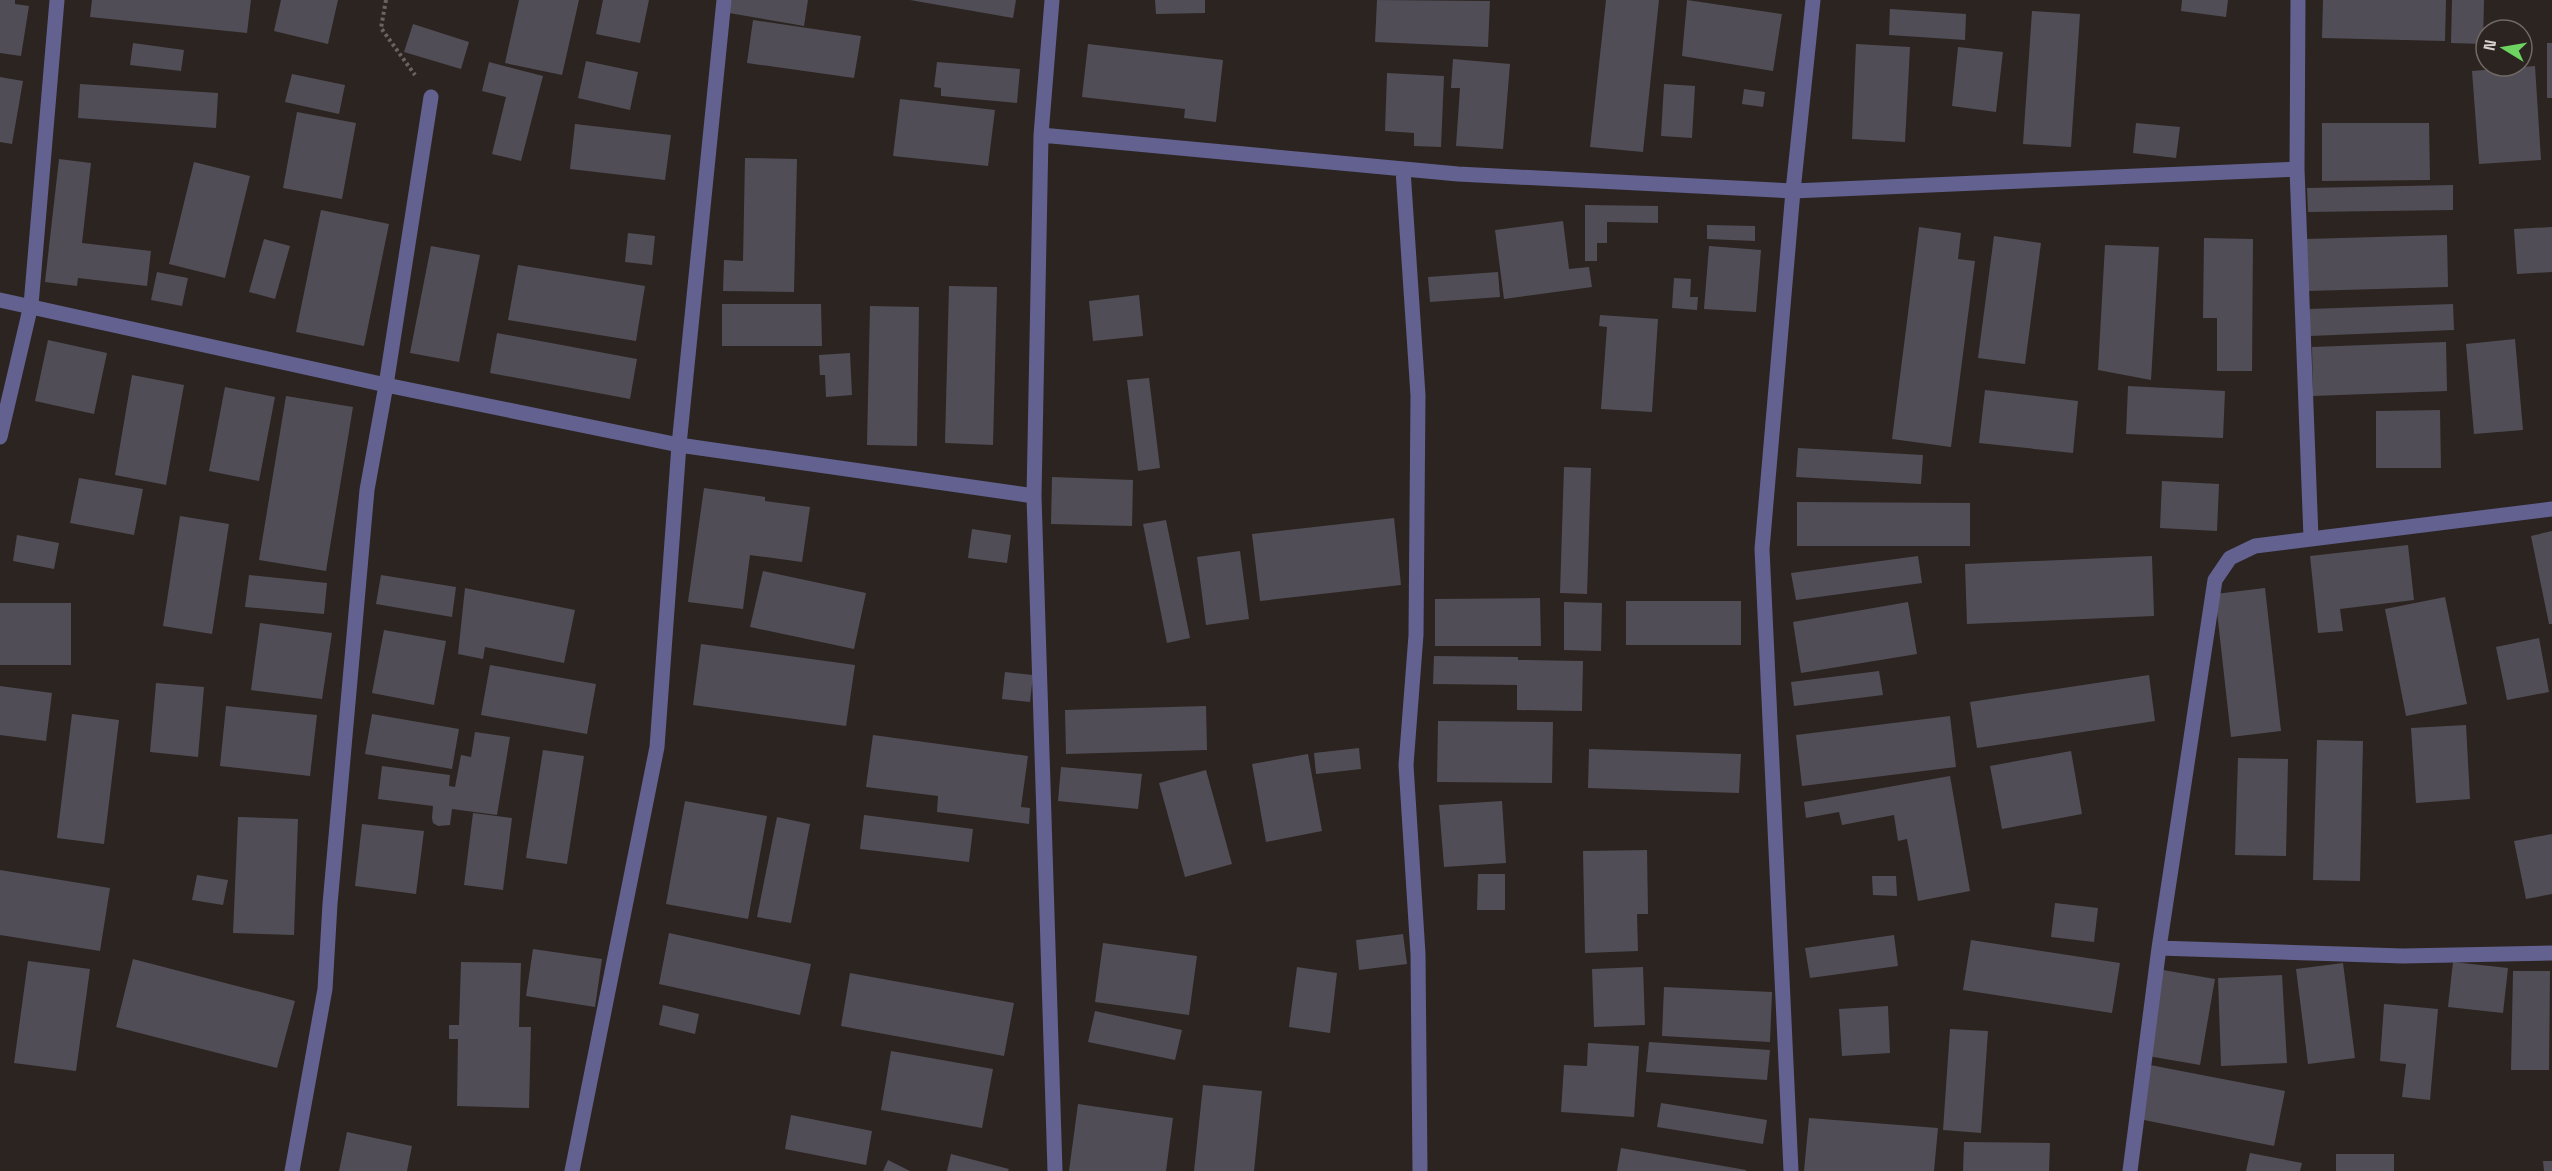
<svg xmlns="http://www.w3.org/2000/svg" width="2552" height="1171" font-family="'Space Grotesk',sans-serif">
  <style>
    .building { fill: #504d56 }
    .lines { fill: none; stroke-linecap: round; stroke-linejoin: round }
    .path { stroke: #6a635f; stroke-width: 4; stroke-dasharray: 3 3; stroke-linecap: butt }
    .minor { stroke: #626190; stroke-width: 15 }
  </style>
  <rect width="100%" height="100%" fill="#2c2420"/>
  <path class="building" d="M0,0H15V4L29,6L21,56L0,53Z
    M92,0H251L247,33L90,17Z
    M281,0H338L328,44L274,31Z
    M519,0H579L562,75L505,63Z
    M603,0H649L640,43L596,34Z
    M731,0H808L804,26L729,13Z
    M910,0H1016L1013,18Z
    M1155,0H1205V13L1156,14Z
    M1377,0L1490,1L1488,47L1375,42Z
    M1606,0H1659L1643,152L1590,147Z
    M1687,0L1782,14L1773,71L1682,56Z
    M2182,0H2228L2226,17L2181,11Z
    M2323,0H2446L2445,41L2322,38Z
    M2452,0H2484L2483,44L2451,43Z
    M1890,9L1966,14L1965,40L1889,35Z
    M2032,11L2080,14L2071,147L2023,144Z
    M753,20L861,36L854,78L747,63Z
    M413,24L469,42L461,69L404,52Z
    M133,43L184,50L181,71L130,65Z
    M2547,43H2552V98H2547Z
    M1088,44L1223,60L1216,122L1184,118L1185,109L1082,97Z
    M1856,44L1910,47L1905,142L1852,139Z
    M1958,47L2003,52L1996,112L1952,106Z
    M1453,59L1510,64L1503,149L1456,146L1460,88H1451Z
    M586,61L638,72L630,110L578,98Z
    M489,62L543,76L521,161L492,154L506,97L482,91Z
    M937,62L1020,69L1017,103L941,96V88L934,87Z
    M2535,66L2541,160L2479,164L2472,71Z
    M1387,73L1444,76L1441,147L1414,146V133L1385,131Z
    M292,74L345,85L339,114L285,102Z
    M0,77L23,81L12,144L0,142Z
    M80,84L218,93L216,128L78,118Z
    M1664,84L1695,86L1692,138L1661,136Z
    M1744,89L1765,92L1763,107L1742,104Z
    M900,99L995,110L988,166L893,156Z
    M297,112L356,123L342,199L283,188Z
    M2136,123L2180,127L2176,158L2133,153Z
    M2322,123H2429L2430,180L2322,181Z
    M575,124L671,135L665,180L570,169Z
    M745,158L797,159L794,292L723,291L724,260L743,261Z
    M59,159L91,163L82,243L151,251L147,286L78,278L77,286L45,282Z
    M194,162L250,176L225,278L169,264Z
    M2453,185V210L2308,212L2307,188Z
    M1585,205L1658,206V223L1607,222V243H1597V261H1585Z
    M321,210L389,224L364,346L296,332Z
    M1563,221L1569,269L1589,267L1592,287L1504,299L1495,230Z
    M1707,225L1755,226V241L1707,239Z
    M1919,227L1961,233L1958,259L1975,261L1951,447L1892,439Z
    M2552,227V272L2517,274L2514,229Z
    M628,233L655,236L652,265L625,262Z
    M2447,235L2448,287L2307,291L2306,239Z
    M1994,236L2041,243L2025,364L1978,358Z
    M2204,238L2253,239L2252,371H2217V318H2203Z
    M264,239L290,246L275,299L249,292Z
    M2105,245L2159,247L2151,380L2098,370Z
    M431,246L480,255L459,362L410,353Z
    M1709,246L1761,250L1756,312L1704,309Z
    M518,265L645,286L636,341L508,320Z
    M157,272L188,278L182,306L151,300Z
    M1498,272L1500,297L1430,302L1428,277Z
    M1674,278L1691,279L1690,297H1698L1697,310L1672,308Z
    M949,286L997,287L993,445L945,443Z
    M1139,295L1143,336L1093,341L1089,301Z
    M722,304H821L822,346H722Z
    M2453,304L2454,330L2310,336L2309,309Z
    M870,306L919,307L917,446L867,445Z
    M1600,315L1658,319L1652,412L1601,409L1607,327L1599,326Z
    M497,333L637,359L630,399L490,373Z
    M2515,339L2523,430L2474,434L2466,344Z
    M48,340L107,353L94,414L35,401Z
    M2446,342L2447,391L2313,396L2312,347Z
    M850,353L852,395L826,397L825,375H820L819,355Z
    M132,375L184,385L166,485L115,475Z
    M1149,378L1160,468L1138,471L1127,380Z
    M2128,386L2225,391L2223,438L2126,434Z
    M225,387L275,397L259,481L209,471Z
    M1985,390L2078,401L2073,453L1979,443Z
    M286,396L353,407L326,571L259,560Z
    M2440,410L2441,468H2376V411Z
    M1798,448L1923,455L1921,484L1796,477Z
    M1564,467L1591,468L1587,594L1560,593Z
    M1052,477L1133,480L1132,526L1051,524Z
    M79,478L143,489L134,535L70,523Z
    M2162,481L2219,484L2217,531L2160,528Z
    M704,488L765,497V501L810,507L802,562L750,555L743,609L688,602Z
    M1797,502L1970,503V546H1797Z
    M180,516L229,524L212,634L163,626Z
    M1394,518L1401,585L1260,601L1252,534Z
    M1166,520L1190,638L1167,643L1143,524Z
    M972,529L1011,535L1007,563L968,558Z
    M2552,531V624H2549L2531,536Z
    M17,535L59,543L54,569L13,561Z
    M2408,545L2414,600L2340,609L2343,631L2318,633L2310,556Z
    M1240,551L1249,619L1206,625L1197,557Z
    M1918,556L1922,583L1796,600L1791,573Z
    M2152,556L2154,616L1967,624L1965,564Z
    M763,571L866,593L854,649L750,627Z
    M249,575L327,583L324,614L245,607Z
    M381,575L456,587L452,617L376,604Z
    M465,588L575,610L564,663L485,647L483,659L458,654Z
    M2265,588L2281,731L2231,737L2215,594Z
    M2445,597L2467,704L2406,716L2385,609Z
    M1540,598L1541,646H1435V599Z
    M1626,601H1741V645H1626Z
    M1564,602L1602,603L1601,651L1564,650Z
    M1908,602L1917,654L1801,673L1793,622Z
    M0,603H71V665H0Z
    M260,623L332,633L322,699L251,690Z
    M384,630L446,641L434,705L372,693Z
    M2539,638L2549,692L2507,700L2496,647Z
    M701,644L855,665L846,726L693,705Z
    M1434,656L1518,657V660L1583,661L1582,711L1517,710V685L1433,684Z
    M490,665L596,684L587,734L481,715Z
    M1879,671L1883,695L1794,706L1791,682Z
    M1005,672L1033,675L1030,702L1002,699Z
    M2149,675L2155,721L1977,748L1970,702Z
    M156,683L204,687L198,757L150,752Z
    M0,686L52,693L46,741L0,735Z
    M226,706L317,715L310,776L220,766Z
    M1206,706L1207,750L1066,754L1065,710Z
    M72,714L119,720L104,844L57,838Z
    M372,714L459,729L452,769L365,754Z
    M1950,716L1956,767L1802,786L1796,735Z
    M1438,721L1553,722L1552,783L1437,782Z
    M2466,725L2470,799L2416,803L2411,728Z
    M475,732L510,737L497,815L452,809L450,825L438,826L433,823L432,818L433,806L378,799L382,766L450,775L449,786L455,787L461,755L471,757Z
    M873,735L1028,756L1021,807L1030,808L1029,824L937,812L938,796L866,787Z
    M2317,740L2363,741L2360,881L2313,880Z
    M1359,748L1361,769L1316,774L1314,753Z
    M1589,749L1741,754L1739,793L1588,788Z
    M543,750L584,756L567,864L526,858Z
    M2071,751L2082,814L2002,829L1990,766Z
    M1308,754L1322,831L1266,842L1252,764Z
    M2238,758L2288,759L2286,856L2235,855Z
    M1061,767L1142,774L1138,809L1058,801Z
    M1206,770L1232,864L1185,877L1159,783Z
    M1950,776L1970,891L1918,901L1907,839L1898,841L1894,815L1842,825L1839,812L1806,818L1804,802Z
    M685,801L767,816L748,919L666,904Z
    M1502,801L1506,863L1444,867L1439,805Z
    M473,813L512,818L503,890L464,885Z
    M864,815L973,829L969,862L860,849Z
    M238,817L298,819L294,935L233,933Z
    M777,817L810,824L791,923L757,917Z
    M362,824L424,831L416,894L355,886Z
    M2552,834V894L2526,899L2514,841Z
    M1647,850L1648,914H1637L1638,951L1585,953L1583,851Z
    M0,870L110,888L100,951L0,935Z
    M1478,874H1505V910H1477Z
    M197,875L228,880L223,905L192,900Z
    M1872,876H1896L1897,896L1873,895Z
    M2055,903L2098,908L2094,942L2051,937Z
    M669,933L811,964L800,1015L659,984Z
    M1403,934L1407,964L1359,970L1356,940Z
    M1894,935L1898,966L1810,978L1805,948Z
    M1971,940L2120,963L2112,1013L1963,990Z
    M1103,943L1197,956L1189,1015L1095,1002Z
    M533,949L602,959L595,1007L526,996Z
    M133,959L295,1001L277,1068L116,1027Z
    M28,961L90,969L76,1071L14,1063Z
    M461,962L521,963L519,1027H531L529,1108L457,1106L458,1039H449V1025H459Z
    M2453,962L2508,968L2503,1013L2448,1007Z
    M2343,963L2355,1058L2308,1064L2296,969Z
    M1297,967L1337,973L1330,1033L1289,1027Z
    M1643,967L1645,1025L1594,1027L1592,969Z
    M2163,970L2215,979L2200,1065L2148,1056Z
    M2513,971H2550L2549,1070H2511Z
    M850,973L1014,1003L1004,1056L841,1026Z
    M2282,975L2287,1063L2221,1066L2218,978Z
    M1664,987L1772,992L1770,1042L1662,1036Z
    M2384,1004L2438,1009L2430,1100L2402,1097L2406,1064L2380,1061Z
    M663,1005L699,1014L695,1034L659,1025Z
    M1888,1006L1890,1053L1842,1056L1839,1009Z
    M1095,1011L1182,1030L1175,1060L1088,1042Z
    M1950,1029L1988,1031L1981,1133L1943,1130Z
    M1649,1042L1770,1050L1767,1080L1646,1072Z
    M1588,1043L1639,1046L1634,1117L1561,1112L1564,1065L1587,1066Z
    M891,1051L993,1069L982,1128L881,1110Z
    M2150,1065L2285,1091L2274,1146L2139,1119Z
    M1203,1085L1262,1091L1254,1171H1194Z
    M1661,1103L1767,1120L1763,1144L1657,1127Z
    M1078,1104L1173,1118L1166,1171H1069Z
    M791,1115L872,1131L866,1165L785,1149Z
    M1809,1118L1938,1128L1934,1171H1804Z
    M347,1132L412,1146L407,1171H339Z
    M1964,1142L2050,1143L2049,1171H1963Z
    M1621,1148L1746,1170V1171H1617Z
    M2250,1153L2302,1163L2300,1171H2246Z
    M951,1154L1009,1169L1008,1171H947Z
    M2336,1154H2394V1171H2336Z
    M888,1160L910,1171H883Z
    M2543,1161H2552V1171H2544Z"/>
  <g class="lines">
    <path class="path" d="M386,0L381,28L415,75"/>
    <path class="minor" d="M1052,0L1041,135L1034,496L1055,1171
      M2298,0L2297,169L2311,538
      M1041,135L1458,174L1793,191L2297,169
      M1403,170L1418,395L1416,635L1406,765L1418,954L1420,1171
      M0,300L386,385L679,445L1034,496
      M0,437L31,305L57,0
      M2159,948L2403,956L2552,953
      M292,1171L325,989L330,904L367,490L386,385L431,97
      M572,1171L657,747L679,445L724,0
      M1791,1171L1762,549L1793,191L1813,0
      M2130,1171L2159,948L2215,580L2230,558L2255,546L2552,509"/>
  </g>
  <g transform="translate(2504 48) rotate(281)"><circle r="28" fill="#2c2420" stroke="#706966" stroke-width="1.5"/>
  <path d="M0-4.5L10 22L0 15L-10 22Z" fill="#6dd361"/>
  <text y="-9" font-size="16" font-weight="bold" text-anchor="middle" fill="#d7d1ce">N</text>
  </g>
</svg>
